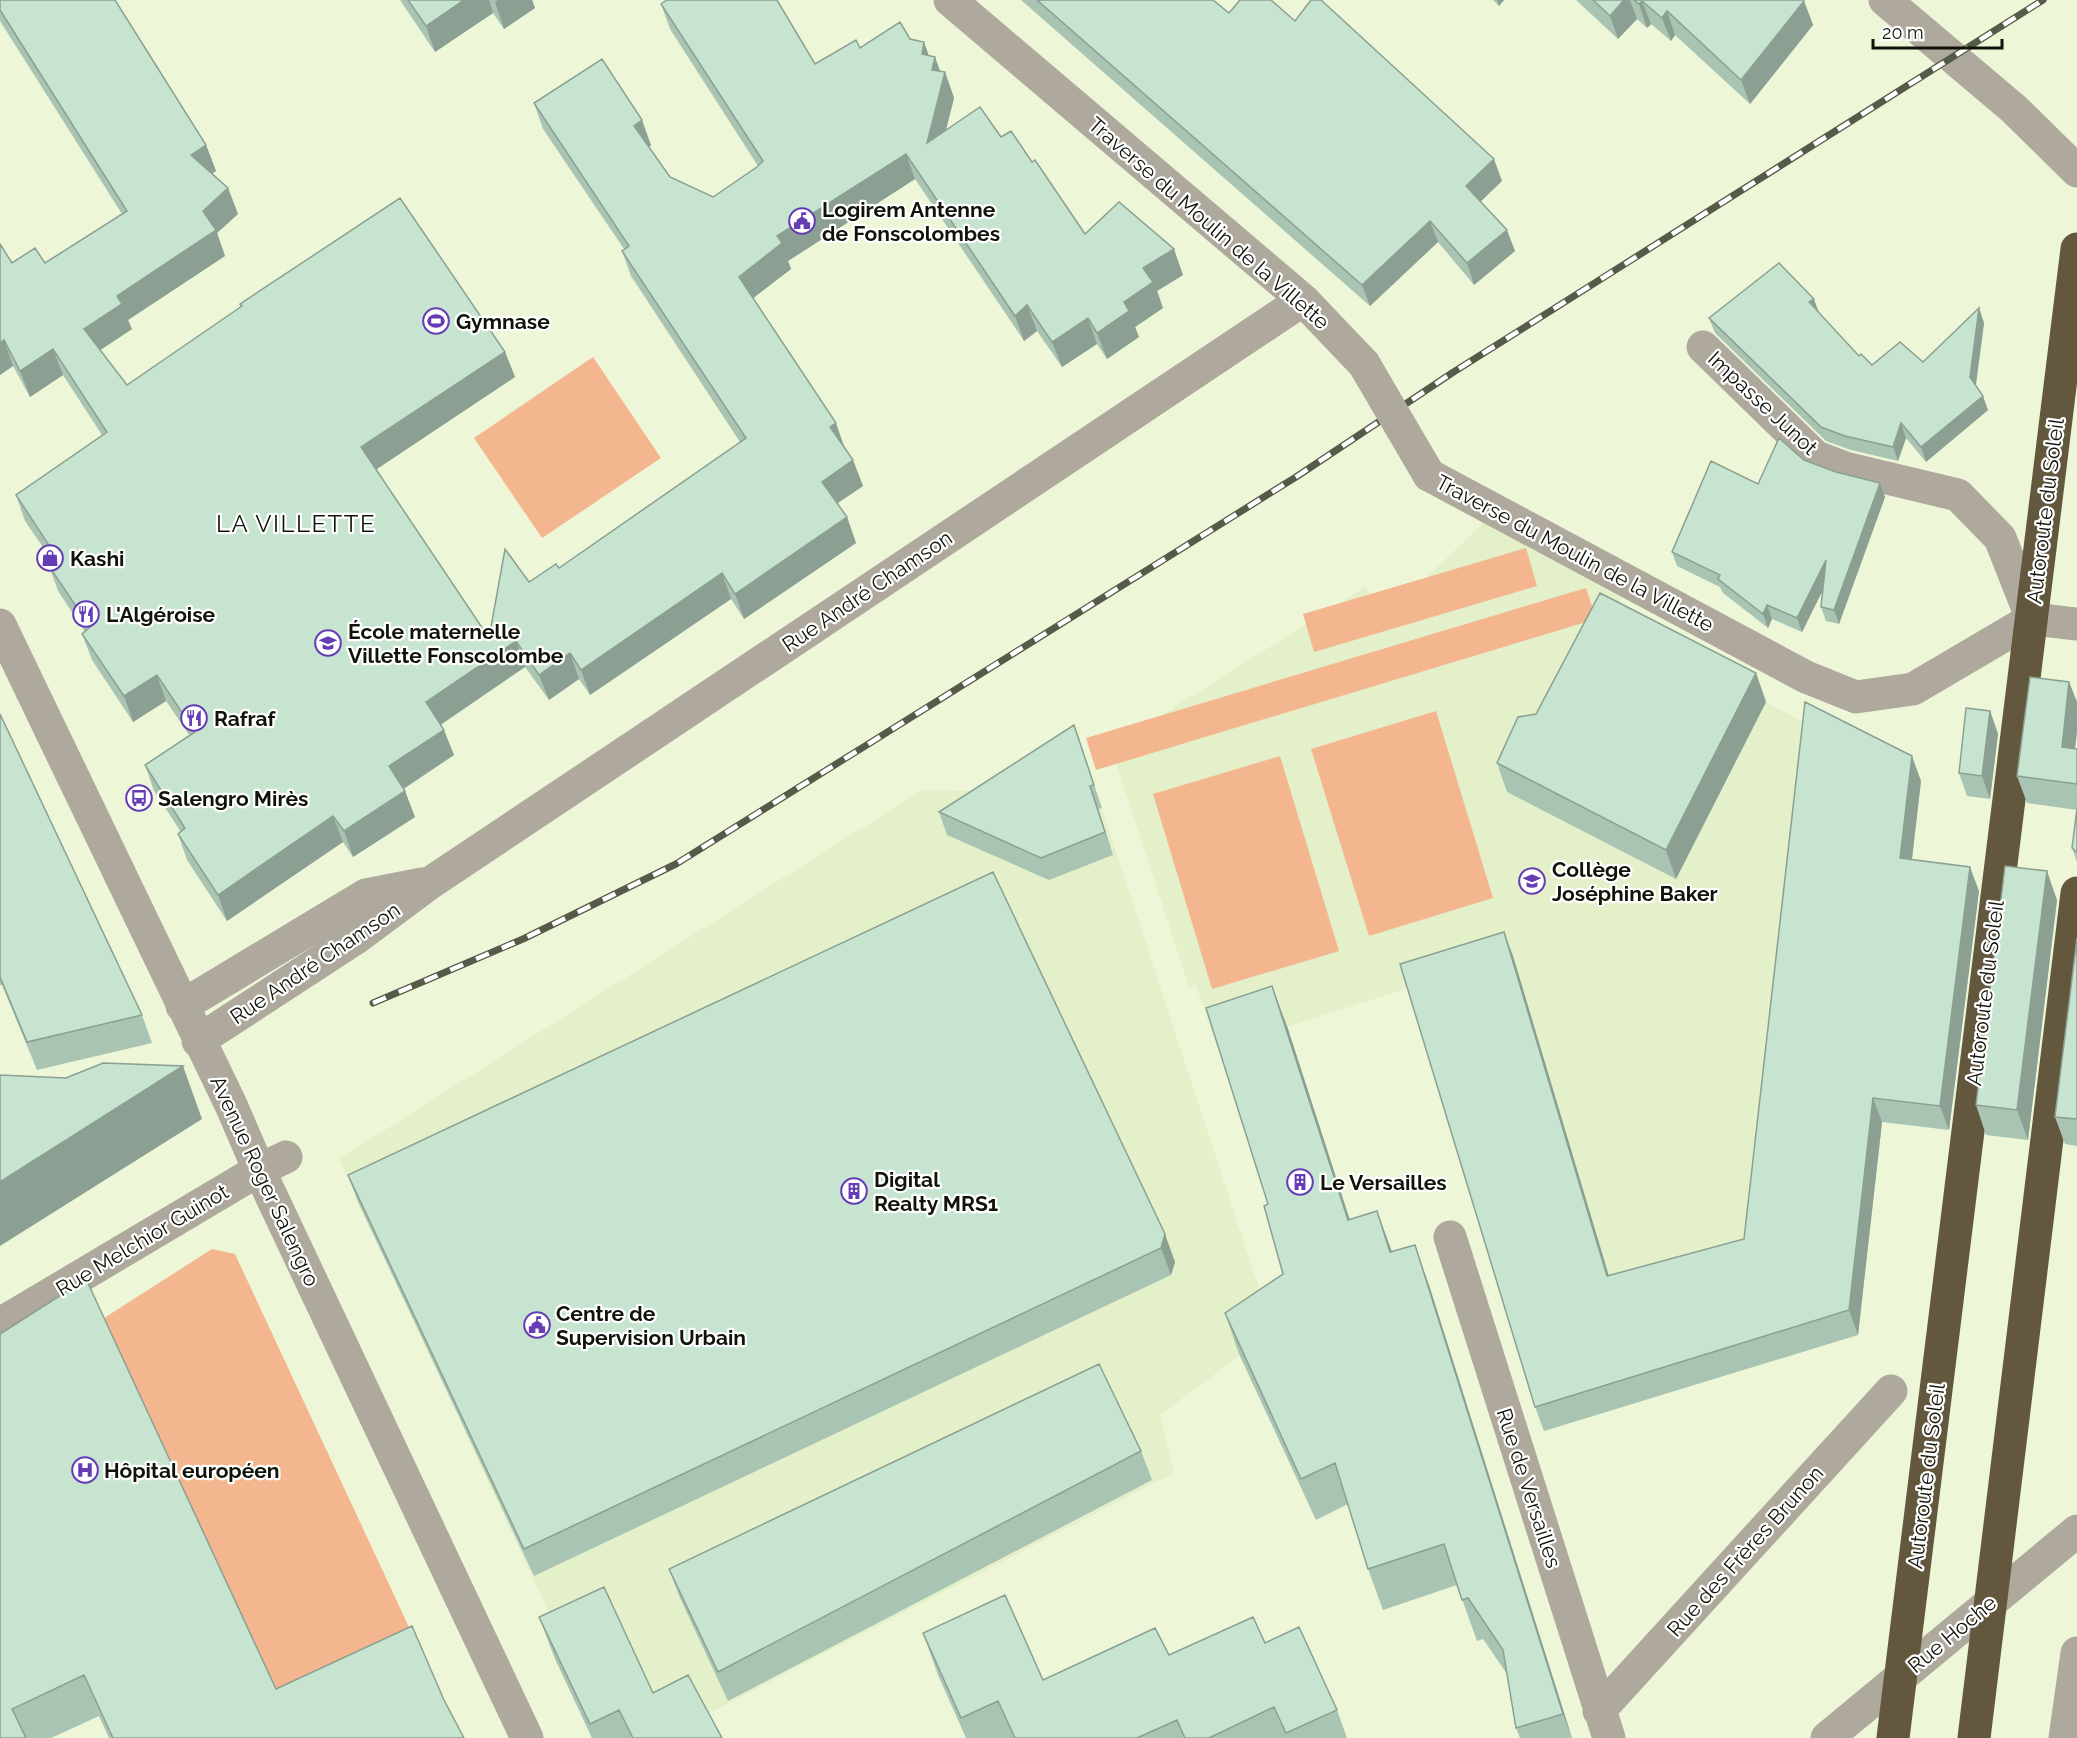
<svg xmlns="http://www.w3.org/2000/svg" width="2077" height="1738" font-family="Raleway,sans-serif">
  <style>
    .built { fill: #e3f0c9 }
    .green { fill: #f4b68f }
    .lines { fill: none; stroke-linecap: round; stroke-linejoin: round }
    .minor { stroke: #afa99d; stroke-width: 33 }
    .rail-casing { stroke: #555a49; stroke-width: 7 }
    .rail { stroke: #fff; stroke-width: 4.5; stroke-dasharray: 14; stroke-linecap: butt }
    .minor-bridge { stroke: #afa99d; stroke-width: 33 }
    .highway-bridge { stroke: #63583d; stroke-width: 33 }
    .wall { fill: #aac4b3 }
    .shaded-wall { fill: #8ba092 }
    .building { fill: #c6e4d0; stroke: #8ba092; stroke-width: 1.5 }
    .labels { text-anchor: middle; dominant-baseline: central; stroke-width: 4.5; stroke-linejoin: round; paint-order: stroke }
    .poi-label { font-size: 21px; font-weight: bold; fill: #101308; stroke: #fff; text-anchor: start }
    .street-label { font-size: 21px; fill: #101308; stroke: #fff }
    .quarter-label { font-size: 24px; letter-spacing: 1.5px; fill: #101308; stroke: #fff }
  </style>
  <rect width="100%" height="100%" fill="#edf7d8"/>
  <path class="built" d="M1486,520L1626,591L1611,622L1814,727L1921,778L1858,1335L1544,1431L1409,988L1217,1049L1196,985L1189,987L1111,747L1365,587L1391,612Z
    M1082,748L1273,1331L1160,1415L1174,1473L661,1738H592L555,1658L567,1652L339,1159L922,790L1007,791L1010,795Z"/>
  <path class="green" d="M593,357L661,458L542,538L474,438Z
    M1526,548L1537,586L1314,652L1303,614Z
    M1586,588L1596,619L1096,770L1086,738Z
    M1436,711L1493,898L1369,936L1311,749Z
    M1280,756L1339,951L1212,989L1153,794Z
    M212,1249L235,1254L415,1640L291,1730L101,1320Z"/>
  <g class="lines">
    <path class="minor" d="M950,0L1303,300L1364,364
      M1885,0L2014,109L2077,171
      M1703,347L1816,457L1845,468L1958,495L2000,538L2032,619
      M1429,475L1806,677L1856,697L1913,689L2032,619L2077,624
      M0,625L231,1105L259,1170L527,1738
      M182,1006L366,895L422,884
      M198,1041L356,938L430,883L1303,300
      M1450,1237L1609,1738
      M0,1324L259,1170L286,1157
      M1599,1711L1891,1391
      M1827,1738L2077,1531
      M2065,1738L2077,1653"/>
    <g class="rail-casing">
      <path id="rail" d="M373,1003L523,939L676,864L1296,477L1452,373L2043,0"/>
    </g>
    <use href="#rail" class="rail"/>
    <path class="minor-bridge" d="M1364,364L1429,475"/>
    <path class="highway-bridge" d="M1893,1738L2077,249
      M1974,1738L2077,893"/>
  </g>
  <path class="wall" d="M0,0L206,145L216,171L212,174L228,188L238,214L217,233L225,256L128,320L132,329L100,350L127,385L241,307L240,304L505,352L515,377L376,469L489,638L529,582L559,568L740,442L631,276L622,251L624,249L543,129L534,103L651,145L649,147L670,177L713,197L758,166L670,29L661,4L815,64L860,48L910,39L929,56L935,57L940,72H945L954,98L946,130L1001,137L1032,162L1085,234L1183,275L1157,291L1163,308L1135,327L1139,337L1107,359L1097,344L1062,367L1037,331L1024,341L915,179L788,261L791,269L753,298L853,460L863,486L837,503L847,517L856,543L744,619L731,599L590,695L579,679L549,700L525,667L441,725L454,755L404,789L415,817L353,857L343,842L227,921L187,860L178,834L181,832L154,791L145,765L190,736L166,701L133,722L92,660L82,634L85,632L58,591L49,566L53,562L25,521L16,495L102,435L63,375L30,397L13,366L0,375L12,263H45L122,214L0,21Z
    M400,0H532L535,8L504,29L493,13L435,52Z
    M1021,0H1213L1229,13L1295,21L1502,181L1480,202L1515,251L1474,285L1438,242L1370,306Z
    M1493,0H1504L1499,6Z
    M1576,0H1803L1804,1L1813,25L1750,104L1675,35L1671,41L1651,24L1647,28L1637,19L1618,39Z
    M1979,308L1984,323L1976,385L1988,410L1926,462L1906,438L1898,461L1851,450L1826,441L1715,333L1709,318L1819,313L1859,356L1872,365L1923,362Z
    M1804,460L1885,497L1839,624L1826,621L1821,607L1822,591L1802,632L1772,619L1768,628L1723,593L1720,587L1677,566L1672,552Z
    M1756,673L1766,702L1676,879L1507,792L1497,763Z
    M2069,682L2077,702V731L2075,749H2077V862L2072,848L2077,810L2027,803L2017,776Z
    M1990,711L1998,734L1990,799L1967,796L1959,773Z
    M0,714L142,1015L152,1043L37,1070L2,985H0Z
    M1074,725L1102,808L1098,809L1113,855L1049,880L947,835L939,812Z
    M1921,781L1912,860L1979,891L1949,1130L1882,1122L1858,1335L1544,1431L1535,1407L1513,956L1609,1276L1744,1239Z
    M993,872L1175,1262L1171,1275L534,1576L358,1202L348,1175Z
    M2057,900L2028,1140L1986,1135L1976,1105Z
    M2077,938V1146L2065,1144L2055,1117Z
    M1287,1026L1350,1220L1377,1211L1392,1252L1429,1285L1572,1738H1520L1516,1728L1507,1674L1483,1639L1477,1641L1457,1585L1383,1610L1368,1569L1348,1504L1316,1520L1239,1354L1225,1313L1283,1274L1268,1204Z
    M0,1334L276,1689L444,1700L464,1738H109L99,1716L51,1738H0Z
    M1141,1451L1152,1480L728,1701L680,1598L669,1569Z
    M539,1617L653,1693L722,1738H592L555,1659Z
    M923,1633L1043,1680L1169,1655L1265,1643L1337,1710L1347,1738H966L938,1675Z"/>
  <path class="shaded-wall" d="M464,0H489L493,13L435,52L426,26Z
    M498,0H532L535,8L504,29L495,2Z
    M1497,0H1504L1499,6Z
    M1624,0H1630L1637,19L1618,39L1610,16Z
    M1642,1L1651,24L1647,28L1639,4Z
    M1804,1L1813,25L1750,104L1741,80Z
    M1667,11L1675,35L1671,41L1662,18Z
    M924,42L933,67L935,57L943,79L945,72L954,98L936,169L927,143L922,54Z
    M642,120L651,145L644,152L634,126Z
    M206,145L216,171L201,181L191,155Z
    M906,154L915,179L788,261L791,269L748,302L739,277L777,236Z
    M1494,159L1502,181L1474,208L1466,186Z
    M228,188L238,214L217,233L225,256L128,320L132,329L93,355L84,329L203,211Z
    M1430,221L1438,242L1370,306L1362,285Z
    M1507,230L1515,251L1474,285L1467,263Z
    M1174,249L1183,275L1157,291L1163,308L1135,327L1139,337L1107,359L1097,333L1124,302L1143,268Z
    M1814,299L1819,313L1809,302Z
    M1027,305L1037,331L1024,341L1015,316Z
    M1979,308L1984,323L1975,391L1970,377Z
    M1088,318L1097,344L1062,367L1052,342Z
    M4,340L13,366L0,375V343Z
    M53,349L63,375L30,397L20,371Z
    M505,352L515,377L371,473L361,447Z
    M1983,396L1988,410L1926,462L1921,447Z
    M836,423L845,449L830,427Z
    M1901,423L1906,438L1898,461L1893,447Z
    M853,460L863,486L832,507L822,482Z
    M1880,483L1885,497L1839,624L1834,610Z
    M847,517L856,543L744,619L735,594Z
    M1826,560L1831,574L1802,632L1797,618Z
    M722,573L731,599L590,695L581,670Z
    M1767,605L1772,619L1768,628L1763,614Z
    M516,641L525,667L435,728L426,702Z
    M570,653L579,679L549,700L539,675Z
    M1756,673L1766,702L1676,879L1666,850Z
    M157,675L166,701L133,722L124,696Z
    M2069,682L2077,702V731L2072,775L2062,747Z
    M1990,711L1998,734L1990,799L1982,776Z
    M444,730L454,755L398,792L389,766Z
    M1912,756L1921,781L1909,883L1900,858Z
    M1090,786L1098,809L1113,855L1105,832Z
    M405,791L415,817L353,857L344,831Z
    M333,816L343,842L227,921L218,895Z
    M1970,867L1979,891L1949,1130L1940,1106Z
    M2047,871L2057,900L2028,1140L2017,1110Z
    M1504,932L1513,956L1616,1300L1607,1276Z
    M1272,986L1287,1026L1363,1261L1348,1220Z
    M183,1066L202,1119L0,1246V1182Z
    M1873,1098L1882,1122L1858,1335L1849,1310Z
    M1377,1211L1392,1252H1390Z
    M1165,1234L1175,1262L1171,1275L1161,1248Z
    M1415,1245L1429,1285L1572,1738L1563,1714Z"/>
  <path class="building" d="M0,0H115L206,145L191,155L228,188L203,211L216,230L117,296L122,304L84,329L127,385L242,306L240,304L400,198L505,352L361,447L489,638L505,549L529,582L556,564L559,568L746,438L622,251L629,246L534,103L602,59L642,120L634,126L670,177L713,197L757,167L763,161L661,4L667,0H777L815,64L856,40L860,48L900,22L910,39L924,42L922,54L935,57L932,70L945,72L927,143L980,107L1001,137L1011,131L1032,162L1035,160L1085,234L1119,202L1174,249L1143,268L1153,282L1124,302L1129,311L1097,333L1088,318L1052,342L1027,305L1015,316L906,154L777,236L782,243L739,277L836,423L830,427L853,460L822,482L847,517L735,594L722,573L581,670L570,653L539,675L516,641L426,702L444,730L389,766L405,791L344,831L333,816L218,895L178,834L185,828L145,765L195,732L157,675L124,696L82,634L90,627L49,566L58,559L16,495L107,432L53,349L20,371L4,340L0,343V244L12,263L35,248L45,263L127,211L0,10Z
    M408,0H464L426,26Z
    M1037,0H1213L1229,13L1240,0H1271L1295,21L1311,0H1321L1494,159L1466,186L1507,230L1467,263L1430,221L1362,285Z
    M1593,0H1624L1610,16Z
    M1634,0H1803L1804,1L1741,80L1667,11L1662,18L1642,1L1639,4Z
    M1779,263L1814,299L1809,302L1859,356L1861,354L1872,365L1900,342L1923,362L1979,308L1970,377L1983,396L1921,447L1901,423L1893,447L1845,436L1821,427L1709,318Z
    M1779,438L1804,460L1836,472L1880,483L1834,610L1821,607L1826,560L1797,618L1767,605L1763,614L1718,579L1720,575L1672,552L1711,461L1758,484Z
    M1600,593L1756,673L1666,850L1497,763L1518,717L1536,714Z
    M2030,677L2069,682L2062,747L2077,749V784L2017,776Z
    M1805,702L1912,756L1900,858L1970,867L1940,1106L1873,1098L1849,1310L1535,1407L1400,964L1504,932L1607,1276L1744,1239Z
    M1966,708L1990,711L1982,776L1959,773Z
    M0,714L142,1015L27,1042L0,977Z
    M1074,725L1094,785L1090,786L1105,832L1041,858L939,812Z
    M2077,808V852L2072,848Z
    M2005,866L2047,871L2017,1110L1976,1105Z
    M993,872L1165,1234L1161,1248L524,1549L348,1175Z
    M2077,938V1119L2055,1117Z
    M1272,986L1348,1220L1377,1211L1390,1252L1415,1245L1563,1714L1516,1728L1503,1650L1468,1598L1462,1600L1444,1544L1368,1569L1335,1463L1301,1479L1225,1313L1283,1274L1264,1206L1268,1204L1206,1008Z
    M103,1063L183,1066L0,1182V1075L66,1078Z
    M86,1279L276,1689L412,1626L444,1700L464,1738H113L84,1675L12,1709L26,1738H0V1334Z
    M1099,1364L1141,1451L718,1672L669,1569Z
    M604,1587L653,1693L688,1675L722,1738H633L619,1710L590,1724L539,1617Z
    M1005,1595L1043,1680L1155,1628L1169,1655L1253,1617L1265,1643L1299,1627L1337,1710L1286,1733L1274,1707L1209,1738H1185L1177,1720L1137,1738H1015L998,1701L961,1718L923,1633Z"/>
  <defs>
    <g id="civic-ring" transform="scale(1.35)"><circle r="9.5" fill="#fff" stroke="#653cb4" stroke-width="1.5"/><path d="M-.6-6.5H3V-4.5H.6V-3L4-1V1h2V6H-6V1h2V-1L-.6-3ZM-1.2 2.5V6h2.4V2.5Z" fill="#653cb4"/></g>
    <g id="stadium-ring" transform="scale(1.35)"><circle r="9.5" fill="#fff" stroke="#653cb4" stroke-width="1.5"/><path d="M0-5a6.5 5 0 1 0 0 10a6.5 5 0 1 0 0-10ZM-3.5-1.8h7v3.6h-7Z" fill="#653cb4"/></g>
    <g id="shop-ring" transform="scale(1.35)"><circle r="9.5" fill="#fff" stroke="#653cb4" stroke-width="1.5"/><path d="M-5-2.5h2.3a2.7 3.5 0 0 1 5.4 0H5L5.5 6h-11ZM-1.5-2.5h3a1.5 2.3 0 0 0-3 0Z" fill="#653cb4"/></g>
    <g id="restaurant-ring" transform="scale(1.35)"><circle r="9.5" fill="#fff" stroke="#653cb4" stroke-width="1.5"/><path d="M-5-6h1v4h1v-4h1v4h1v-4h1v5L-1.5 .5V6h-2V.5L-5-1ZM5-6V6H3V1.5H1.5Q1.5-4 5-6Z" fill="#653cb4"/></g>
    <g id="school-ring" transform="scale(1.35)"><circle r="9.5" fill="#fff" stroke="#653cb4" stroke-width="1.5"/><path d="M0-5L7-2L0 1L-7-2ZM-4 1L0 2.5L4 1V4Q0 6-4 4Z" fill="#653cb4"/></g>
    <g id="bus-ring" transform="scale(1.35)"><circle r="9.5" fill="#fff" stroke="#653cb4" stroke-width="1.5"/><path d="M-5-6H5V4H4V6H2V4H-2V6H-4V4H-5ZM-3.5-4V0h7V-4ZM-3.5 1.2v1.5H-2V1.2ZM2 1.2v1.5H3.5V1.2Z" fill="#653cb4"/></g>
    <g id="building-ring" transform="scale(1.35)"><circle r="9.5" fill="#fff" stroke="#653cb4" stroke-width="1.5"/><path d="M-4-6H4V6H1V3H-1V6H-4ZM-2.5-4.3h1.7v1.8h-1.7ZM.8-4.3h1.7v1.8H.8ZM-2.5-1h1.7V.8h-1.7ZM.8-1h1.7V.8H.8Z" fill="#653cb4"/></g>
    <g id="hospital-ring" transform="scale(1.35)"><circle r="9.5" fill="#fff" stroke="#653cb4" stroke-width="1.5"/><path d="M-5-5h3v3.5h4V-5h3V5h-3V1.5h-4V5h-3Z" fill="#653cb4"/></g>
  </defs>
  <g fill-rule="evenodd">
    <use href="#civic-ring" x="802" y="221"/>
    <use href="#stadium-ring" x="436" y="321"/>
    <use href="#shop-ring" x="50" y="558"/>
    <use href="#restaurant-ring" x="86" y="614"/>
    <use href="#school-ring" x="328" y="643"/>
    <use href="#restaurant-ring" x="194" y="718"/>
    <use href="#bus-ring" x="139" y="798"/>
    <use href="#school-ring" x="1532" y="881"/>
    <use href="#building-ring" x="1300" y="1182"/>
    <use href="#building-ring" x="854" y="1191"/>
    <use href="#civic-ring" x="537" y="1325"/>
    <use href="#hospital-ring" x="85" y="1470"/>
  </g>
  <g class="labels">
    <g class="poi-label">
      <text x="822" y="209">Logirem Antenne<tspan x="822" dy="24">de Fonscolombes</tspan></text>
      <text x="456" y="321">Gymnase</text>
      <text x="70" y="558">Kashi</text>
      <text x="106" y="614">L'Algéroise</text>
      <text x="348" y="631">École maternelle<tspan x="348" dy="24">Villette Fonscolombe</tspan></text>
      <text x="214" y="718">Rafraf</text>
      <text x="158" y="798">Salengro Mirès</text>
      <text x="1552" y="869">Collège<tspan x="1552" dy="24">Joséphine Baker</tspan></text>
      <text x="874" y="1179">Digital<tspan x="874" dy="24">Realty MRS1</tspan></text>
      <text x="1320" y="1182">Le Versailles</text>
      <text x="556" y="1313">Centre de<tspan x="556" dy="24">Supervision Urbain</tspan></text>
      <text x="104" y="1470">Hôpital européen</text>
    </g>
    <g class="street-label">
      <text transform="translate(1209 223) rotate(41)">Traverse du Moulin de la Villette</text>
      <text transform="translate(1763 403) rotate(43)">Impasse Junot</text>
      <text transform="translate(2045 511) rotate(-83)">Autoroute du Soleil</text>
      <text transform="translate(1575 553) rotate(28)">Traverse du Moulin de la Villette</text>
      <text transform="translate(867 591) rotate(-34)">Rue André Chamson</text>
      <text transform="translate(315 963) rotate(-34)">Rue André Chamson</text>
      <text transform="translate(1985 993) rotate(-83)">Autoroute du Soleil</text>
      <text transform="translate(265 1181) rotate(65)">Avenue Roger Salengro</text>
      <text transform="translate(142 1240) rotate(-31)">Rue Melchior Guinot</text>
      <text transform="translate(1926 1476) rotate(-83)">Autoroute du Soleil</text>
      <text transform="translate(1529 1488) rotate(72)">Rue de Versailles</text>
      <text transform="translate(1745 1551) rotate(-48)">Rue des Frères Brunon</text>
      <text transform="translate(1952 1634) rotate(-40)">Rue Hoche</text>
    </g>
    <g class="quarter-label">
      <text x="296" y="523">LA VILLETTE</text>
    </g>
  </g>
  <path d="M1873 39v9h129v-9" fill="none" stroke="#101308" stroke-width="3"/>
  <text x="1882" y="39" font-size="18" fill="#101308" stroke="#ffffff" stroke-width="4.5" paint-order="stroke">20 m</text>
</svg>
